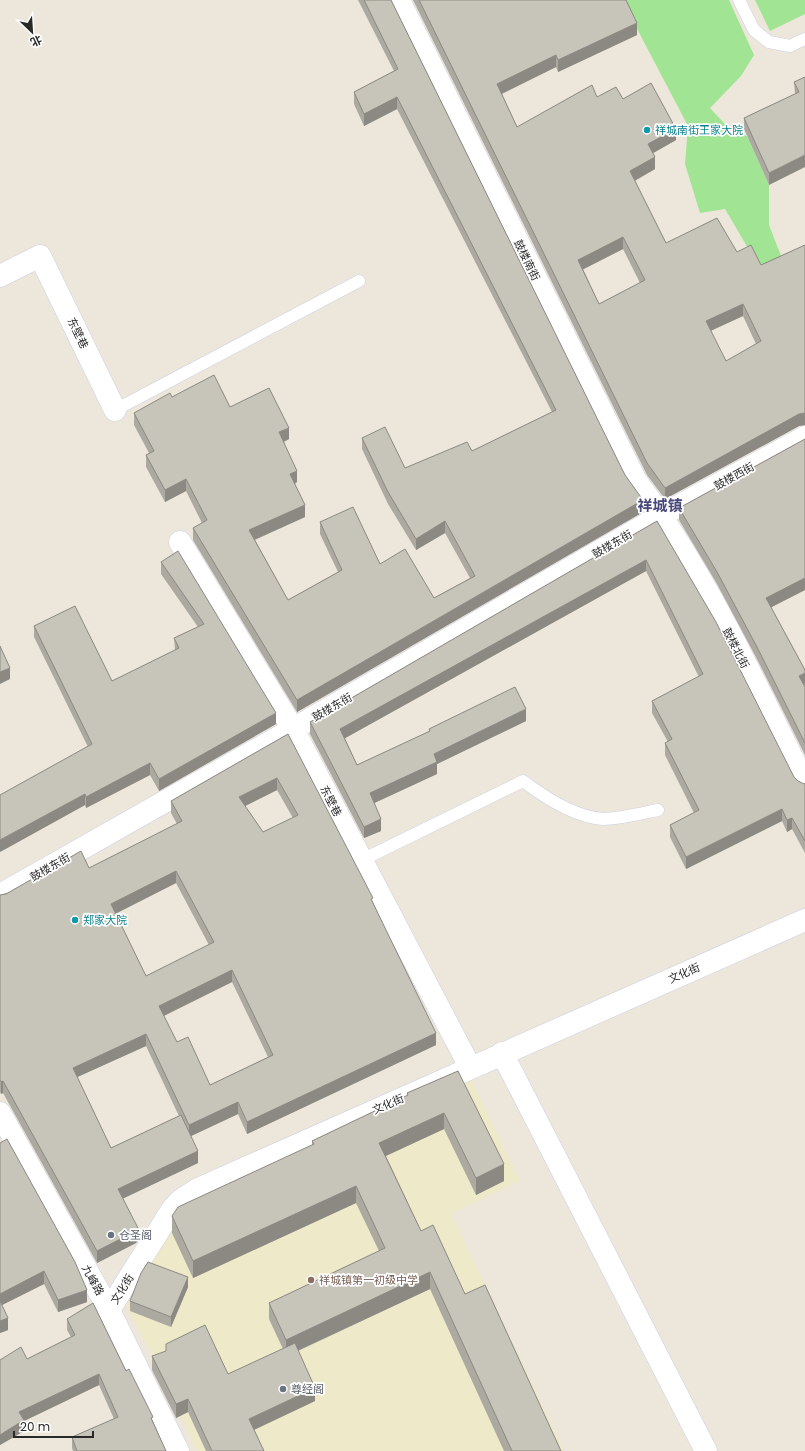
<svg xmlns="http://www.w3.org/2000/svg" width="805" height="1451" font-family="Poppins,'Noto Sans SC',sans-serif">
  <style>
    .education { fill: #eee9c8 }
    .green { fill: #a0e494 }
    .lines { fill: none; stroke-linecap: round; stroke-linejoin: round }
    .lane-casing { stroke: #cfcfe2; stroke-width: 13 }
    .street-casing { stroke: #cfcfe2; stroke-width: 23 }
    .lane { stroke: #fff; stroke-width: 12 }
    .street { stroke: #fff; stroke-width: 22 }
    .wall { fill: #aba9a0; fill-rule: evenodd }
    .shaded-wall { fill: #8b8982 }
    .building { fill: #c7c4ba; stroke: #8b8982; fill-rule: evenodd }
    .culture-dot { fill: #0f9aa8; stroke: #fff; stroke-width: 1.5 }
    .worship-dot { fill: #6b7280; stroke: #fff; stroke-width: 1.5 }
    .education-dot { fill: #8d6e63; stroke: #fff; stroke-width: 1.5 }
    .labels { text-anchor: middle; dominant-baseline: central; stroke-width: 3.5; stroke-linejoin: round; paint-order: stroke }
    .culture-label { font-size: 11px; fill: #0d838f; stroke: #fff; text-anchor: start }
    .street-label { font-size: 11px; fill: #292929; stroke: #fff }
    .worship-label { font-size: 11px; fill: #5b616d; stroke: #fff; text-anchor: start }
    .education-label { font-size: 11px; fill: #785e54; stroke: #fff; text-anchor: start }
    .district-label { font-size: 15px; font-weight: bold; fill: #49487a; stroke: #fff }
  </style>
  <rect width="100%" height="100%" fill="#ece7da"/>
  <path class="education" d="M468,1073L520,1181L451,1214L564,1451H197L155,1359L126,1307L167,1225Z"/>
  <path class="green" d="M622,0H729L754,55L741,76L710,108L734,134L747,136L769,185V225L783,261L758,265L725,209L700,213L685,164L688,126Z
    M755,0H805V14L770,31Z"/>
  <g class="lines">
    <g class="lane-casing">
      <path id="lane" d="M739,0L754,30L769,42L790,46L805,39
        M115,410L359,281
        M362,860L523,781C544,797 575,817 603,819C618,819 643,813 658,810"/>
    </g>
    <g class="street-casing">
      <path id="street" d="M399,0L636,481C706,573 753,680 805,783
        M0,276L40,256L115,410
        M180,542L293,729L470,1067
        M0,895L293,729L662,515L805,437
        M502,1053L706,1451
        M0,1113L109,1310L178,1451
        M109,1310L173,1208L181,1200L198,1189L805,920"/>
    </g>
    <use href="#lane" class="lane"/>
    <use href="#street" class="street"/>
  </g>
  <path class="wall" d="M358,0H391L643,512L297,712L193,540V528L202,523L186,491L165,502L146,467V455L149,453L134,425V413L172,397L230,407L289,439L284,442L297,482L295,484L305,517L255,540L288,600L338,572L320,534V522L380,564L434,598L470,578L445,533L416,550L388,504L362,449V438L405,468L472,451L552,412L397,109L364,126L354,104V92L394,71Z
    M413,0H626L637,35L558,72L556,67L502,94L517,127L597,97L623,99L676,140L653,153L655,169L635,181L666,243L737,252L761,265L805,245V425L799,426L665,499L647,475ZM623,249L640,283L599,304L583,269ZM743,316L756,344L726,361L710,331Z
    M805,77L769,185L744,129V118L795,94L794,82Z
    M805,439V590L771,607L805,670V685L804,686L805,687V755L758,661L717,584L679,520V508Z
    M657,521L794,777L798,781L804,784L805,783V853L792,829L787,832L782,821L686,869L670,837V825L694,813L665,755V743L668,742L652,713V701L699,677L646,571L345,738L357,765L429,732V729L526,721L437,764V774L374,803L381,831L364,838L310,734V722Z
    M161,562L276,724L159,791L150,775L86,808L85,805L0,852L88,747L34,637V626L112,681L175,650L174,638L198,627L161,574Z
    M288,734L373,902L436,1045L247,1134L238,1114L191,1136L198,1163L123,1198L138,1240L136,1243L97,1263L3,1093L1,1094L0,1092V895L89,868L177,824L171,813V801ZM277,790L293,818L263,832L245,806ZM176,883L209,945L146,976L115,914ZM232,982L268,1057L210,1085L177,1042L164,1016ZM146,1046L179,1116L111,1148L77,1077Z
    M458,1071L504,1181L476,1195L444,1129L386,1156L421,1231L465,1294L561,1451H504L430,1289L298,1351L315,1401L254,1430L264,1451H206L188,1412L176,1418L152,1370V1356L228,1374L283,1349L269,1319V1303L379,1251L356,1203L193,1278L172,1233V1216L312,1145V1141L407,1096V1093Z
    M0,1143L87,1302L58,1312L44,1284L2,1305L8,1330L0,1333Z
    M188,1287L171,1327L130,1311V1301Z
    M67,1319L126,1371L153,1421L166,1451H73L72,1448V1437L114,1419L99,1385L24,1421V1431L0,1445V1360L27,1359L71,1337L67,1330Z"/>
  <path class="shaded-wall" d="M637,23V35L558,72V60Z
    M556,55V67L497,96V84Z
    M397,97V109L364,126V114Z
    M676,129V140L648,156V144Z
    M805,155V167L769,185V173Z
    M655,157V169L630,183V171Z
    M623,237V249L578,272V260Z
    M743,304V316L706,333V321Z
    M805,413V425L799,426L665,499V488L799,414Z
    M289,428V439L279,444V432Z
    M297,471V482L290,486V474Z
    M186,479V491L165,502V490Z
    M643,500V512L297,712V700Z
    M305,505V517L249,542V530Z
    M445,521V533L416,550V539Z
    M646,560V571L340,741V729Z
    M805,578V590L766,610V598Z
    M10,668V679L0,684V672Z
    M805,673V685L799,688V676Z
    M526,709V721L437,764V774L370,805V793L434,754Z
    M276,713V724L159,791V779Z
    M150,763V775L86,808V797Z
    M277,778V790L239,809V797Z
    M85,794V805L0,852V840Z
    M782,809V821L686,869V857Z
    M792,818V829L787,832V820Z
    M381,819V831L364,838V827Z
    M176,871V883L111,916V904Z
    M232,970V982L159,1018V1006Z
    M436,1033V1045L247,1134V1122Z
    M146,1034V1046L73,1079V1068Z
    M3,1081V1093L1,1094V1082Z
    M238,1102V1114L189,1137V1125Z
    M444,1113V1129L379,1159V1143Z
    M198,1151V1163L118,1201V1189Z
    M504,1164V1181L476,1195V1178Z
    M356,1186V1203L193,1278V1261Z
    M138,1228V1240L136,1243L97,1263V1251Z
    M44,1271V1284L0,1306V1294Z
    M430,1272V1289L286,1356V1340Z
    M188,1277V1287L171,1327V1317Z
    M87,1290V1302L58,1312V1300Z
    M8,1318V1330L0,1333V1321Z
    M99,1374V1385L24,1421V1431L0,1445V1435L19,1412Z
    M315,1388V1401L249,1432V1419Z
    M188,1399V1412L176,1418V1404Z"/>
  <path class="building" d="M364,0H391L625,475L643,500L297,700L193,528L207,520L186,479L165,490L146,455L154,451L134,413L170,393L172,397L214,375L230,407L269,388L289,428L279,432L297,471L290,474L305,505L249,530L288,600L342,570L320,522L353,507L380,564L405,549L434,598L475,576L445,521L416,539L388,492L362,438L385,427L405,468L467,442L472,451L556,410L397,97L364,114L354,92L398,69Z
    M419,0H626L637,23L558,60L556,55L497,84L517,127L592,85L597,97L616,87L623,99L651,83L676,129L648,144L655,157L630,171L666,243L717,218L737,252L751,245L761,265L805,245V413L799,414L665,488L647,463ZM623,237L645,280L599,304L578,260ZM743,304L761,341L726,361L706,321Z
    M805,77V155L769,173L744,118L799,92L794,82Z
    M805,439V578L766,598L805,670V673L799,676L805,687V743L758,649L717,572L679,508Z
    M657,521L716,622L794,777L798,781L804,784L805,783V841L792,818L787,820L782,809L686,857L670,825L699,810L665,743L672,739L652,701L703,674L646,560L340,729L357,765L430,731L429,729L515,687L526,709L434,754L437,762L370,793L381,819L364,827L310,722Z
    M178,551L276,713L159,779L150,763L86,797L85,794L0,840V795L92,744L34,626L75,606L112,681L179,648L174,638L204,624L161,562Z
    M0,646L10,668L0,672Z
    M288,734L373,898L371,899L436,1033L247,1122L238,1102L189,1125L146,1034L73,1068L111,1148L181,1115L198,1151L118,1189L138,1228L136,1231L97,1251L3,1081L1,1082L0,1080V895L6,894L81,851L89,868L182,821L171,801ZM277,778L298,815L263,832L239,797ZM176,871L214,942L146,976L111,904ZM232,970L273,1055L210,1085L188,1037L177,1042L159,1006Z
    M458,1071L504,1164L476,1178L444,1113L379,1143L421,1231L433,1225L465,1294L485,1285L561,1451H512L430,1272L286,1340L269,1303L385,1248L356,1186L193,1261L172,1216L178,1207L314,1144L312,1141L408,1095L407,1093Z
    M7,1139L75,1262L87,1290L58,1300L44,1271L0,1294V1143Z
    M148,1262L188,1277L171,1317L130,1301L141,1273Z
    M0,1301L8,1318L0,1321Z
    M93,1303L126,1371L129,1369L153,1417L151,1418L166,1451H77L72,1437L118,1417L99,1374L19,1412L24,1420L0,1435V1360L21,1347L27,1359L75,1335L67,1319Z
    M205,1325L228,1374L295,1343L315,1388L249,1419L264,1451H212L188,1399L176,1404L152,1356L166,1351V1344Z"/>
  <g class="culture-dot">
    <circle cx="647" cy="130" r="4"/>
    <circle cx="75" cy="920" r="4"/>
  </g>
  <g class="worship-dot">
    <circle cx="111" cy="1235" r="4"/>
    <circle cx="283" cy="1389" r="4"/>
  </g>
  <circle class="education-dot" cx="311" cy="1280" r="4"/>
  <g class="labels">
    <g class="culture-label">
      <text x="655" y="130">祥城南街王家大院</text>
      <text x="83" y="920">郑家大院</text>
    </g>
    <g class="street-label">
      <text transform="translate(527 260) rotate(64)">鼓楼南街</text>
      <text transform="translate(78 333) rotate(64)">东壁巷</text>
      <text transform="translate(734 476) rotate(-29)">鼓楼西街</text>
      <text transform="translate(612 544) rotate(-30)">鼓楼东街</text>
      <text transform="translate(736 648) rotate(63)">鼓楼北街</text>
      <text transform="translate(332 707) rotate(-30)">鼓楼东街</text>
      <text transform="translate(331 801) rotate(63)">东壁巷</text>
      <text transform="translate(50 867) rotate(-30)">鼓楼东街</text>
      <text transform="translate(684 973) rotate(-24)">文化街</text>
      <text transform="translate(388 1104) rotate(-24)">文化街</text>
      <text transform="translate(93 1280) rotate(61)">九峰路</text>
      <text transform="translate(122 1289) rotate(-58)">文化街</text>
    </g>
    <g class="worship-label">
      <text x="119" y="1235">仓圣阁</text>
      <text x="291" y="1389">尊经阁</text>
    </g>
    <g class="education-label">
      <text x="319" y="1280">祥城镇第一初级中学</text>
    </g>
    <g class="district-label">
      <text x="660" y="505">祥城镇</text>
    </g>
  </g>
  <g transform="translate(32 32) rotate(155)" stroke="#ffffff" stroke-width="3" paint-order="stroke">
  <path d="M0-3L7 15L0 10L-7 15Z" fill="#292929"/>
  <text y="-6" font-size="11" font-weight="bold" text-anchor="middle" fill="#292929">北</text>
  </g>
  <path d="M14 1431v6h79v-6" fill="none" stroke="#292929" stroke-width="2"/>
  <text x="20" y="1431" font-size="12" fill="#292929" stroke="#ffffff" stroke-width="3" paint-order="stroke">20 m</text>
</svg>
